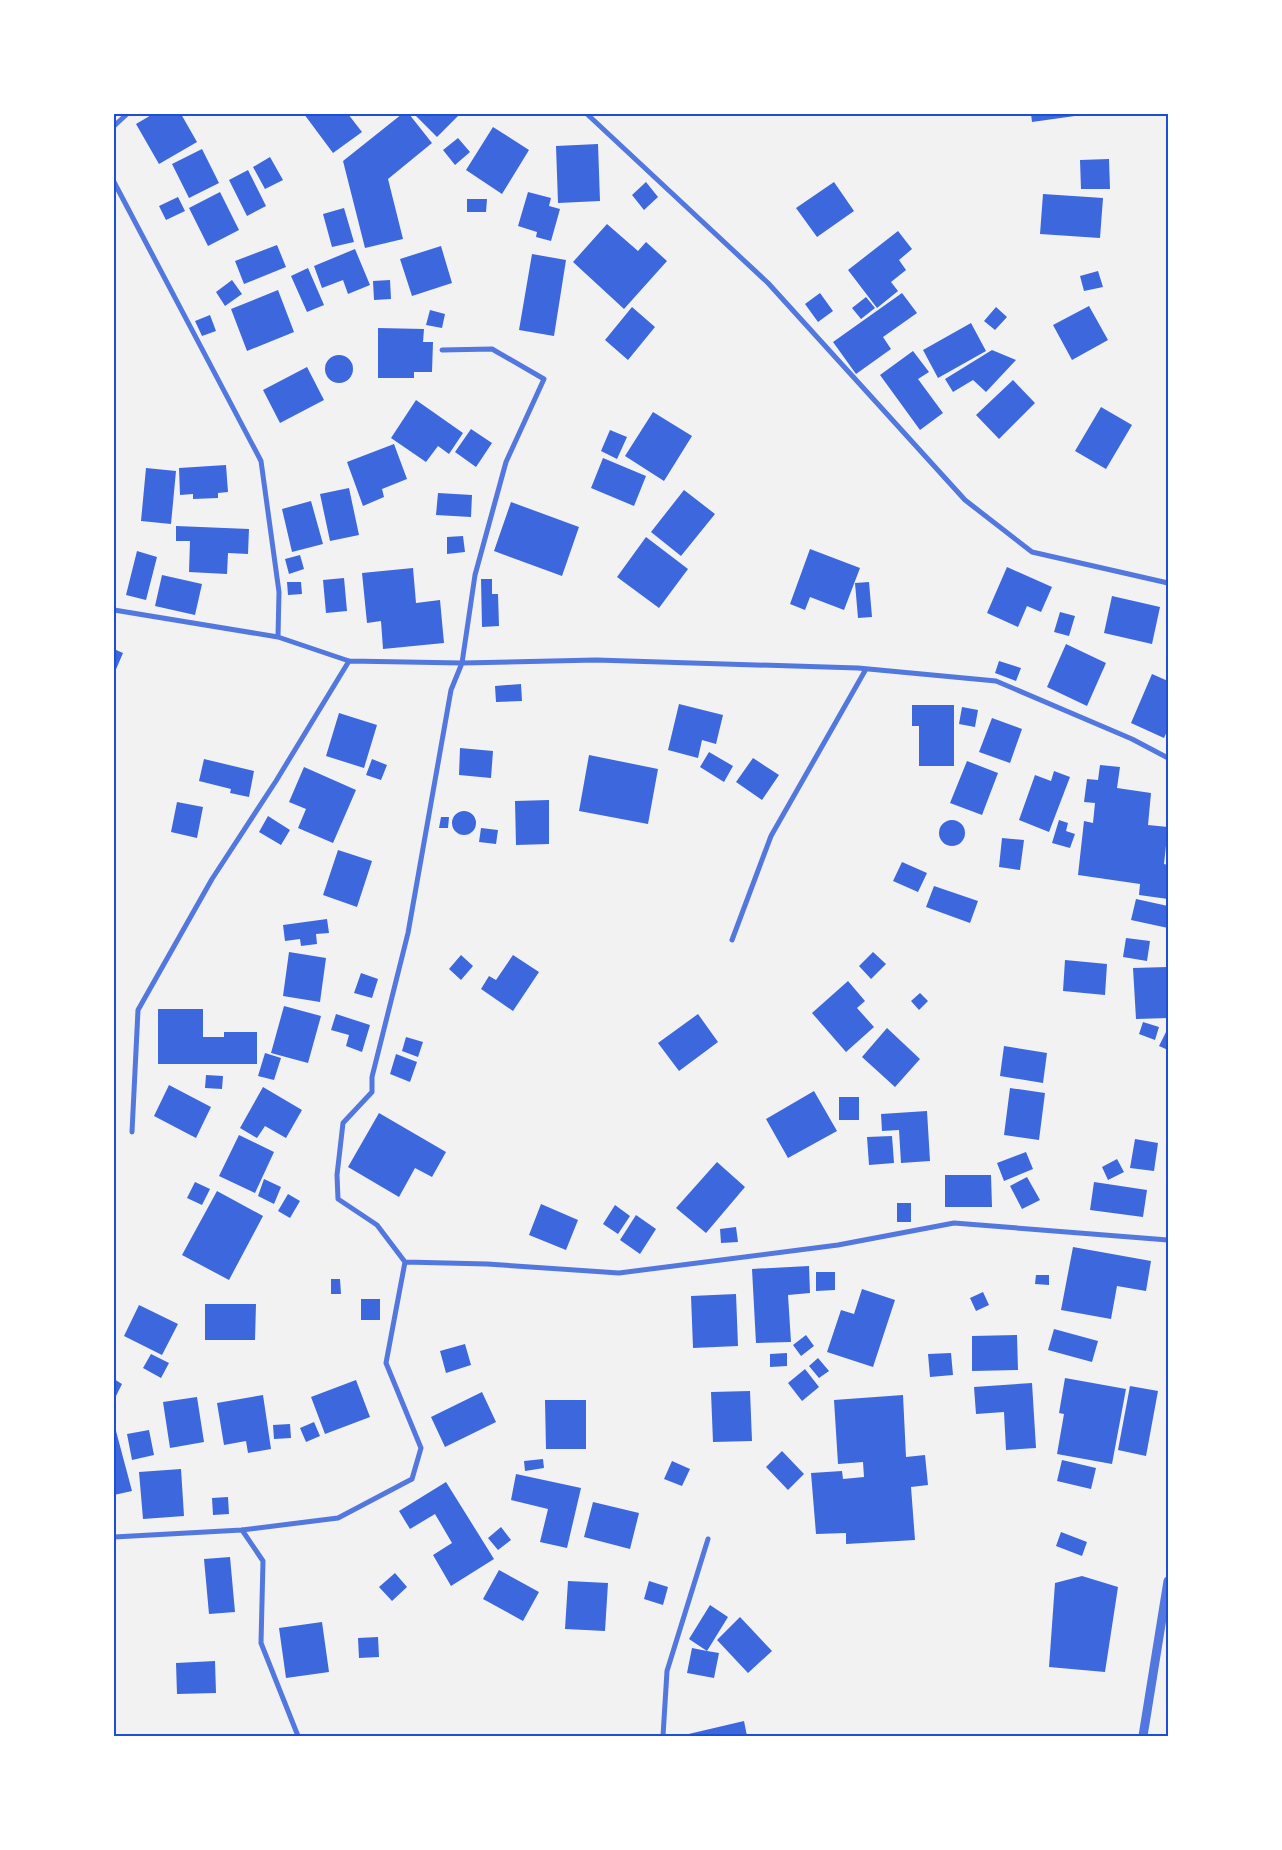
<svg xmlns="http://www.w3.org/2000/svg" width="1282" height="1850" font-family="'Open Sans',sans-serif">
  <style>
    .building { fill: #3d67dc }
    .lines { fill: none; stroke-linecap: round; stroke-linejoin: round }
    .minor { stroke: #5277de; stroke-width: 5 }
    .tertiary { stroke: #5277de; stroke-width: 9 }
    .neatline { fill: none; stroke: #1d4ed8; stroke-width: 2 }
  </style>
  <rect width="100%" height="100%" fill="#f2f2f2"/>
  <path class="building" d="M153,114H181L197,142L159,164L136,124Z
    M304,114H348L362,132L333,153Z
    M402,114H409L432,143L388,179L403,239L365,248L343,161Z
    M414,114H460L437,137Z
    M1031,114H1082V115L1032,122Z
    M493,127L529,150L502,194L466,170Z
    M458,138L470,152L455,165L443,150Z
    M598,144L600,201L558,203L556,146Z
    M202,149L219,183L189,198L172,164Z
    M270,157L283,180L265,189L253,167Z
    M1109,159L1110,189H1081L1080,160Z
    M248,170L266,206L247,216L229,180Z
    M646,182L658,197L644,210L632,195Z
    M834,182L854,211L817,237L796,208Z
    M220,192L239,230L208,246L189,208Z
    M528,192L551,198L549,206L560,209L551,241L536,237L537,232L518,226Z
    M1043,194L1103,198L1100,238L1040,234Z
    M178,197L185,211L166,220L159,206Z
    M467,199H487L486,212H467Z
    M344,208L354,242L332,247L323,214Z
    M607,224L638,251L646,242L667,261L624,309L573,262Z
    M898,231L912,249L899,260L906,270L891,282L898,291L877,308L848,270Z
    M277,245L286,267L244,284L235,261Z
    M441,246L452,283L412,296L400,259Z
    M355,249L370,285L348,294L343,280L322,288L314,266Z
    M532,254L566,260L554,336L519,330Z
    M308,268L324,305L307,312L291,276Z
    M1098,271L1103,287L1084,291L1080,276Z
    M232,280L242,294L225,306L216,292Z
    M390,280L391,299L374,300L373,281Z
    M278,290L294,332L247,351L231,309Z
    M820,293L833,311L818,322L805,304Z
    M902,293L917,313L883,337L891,349L856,374L833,342Z
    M866,297L875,308L861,319L852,308Z
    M1089,306L1108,340L1072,360L1053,325Z
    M632,307L655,327L628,360L605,340Z
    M996,307L1007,317L995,330L984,321Z
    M430,310L445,314L442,328L426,325Z
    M210,315L216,331L202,336L195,321Z
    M971,323L986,351L938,378L923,350Z
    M378,328L424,329L423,342H433L432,372H414V378H378Z
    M992,350L1016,360L986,392L973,380L953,392L945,379Z
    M913,351L929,372L918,379L943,413L920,430L880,375Z
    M325 369a14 14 0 1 1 28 0a14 14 0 1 1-28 0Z
    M307,367L324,400L280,423L263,390Z
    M1013,380L1035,403L999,439L976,415Z
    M416,400L463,433L449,454L438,446L426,462L391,438Z
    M1101,407L1132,425L1106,469L1075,451Z
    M653,412L692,436L664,481L625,456Z
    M471,429L492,443L476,467L455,452Z
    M610,430L627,437L617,459L601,451Z
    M394,444L407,479L382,489L384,497L363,506L347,462Z
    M603,458L646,476L634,506L591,488Z
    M226,465L228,492L218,493V498L193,499V494L180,495L179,468Z
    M146,468L176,471L171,524L141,521Z
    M349,488L359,535L330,541L320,494Z
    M684,490L715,514L681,556L651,532Z
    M438,493L472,495L471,517L436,515Z
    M311,501L323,544L292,552L282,509Z
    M511,502L579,527L562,576L494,551Z
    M176,526L249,529L248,554L228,553L227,574L189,572L190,541H176Z
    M463,536L465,552L447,554V537Z
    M646,537L688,569L659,608L617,577Z
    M810,549L860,568L844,610L810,597L805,610L790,604Z
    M137,551L157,557L146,600L126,595Z
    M300,555L304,569L289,574L285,559Z
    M1007,567L1052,587L1041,612L1027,606L1018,627L987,613Z
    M413,568L416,603L440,600L444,643L383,649L381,621L367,623L362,573Z
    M162,575L202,584L195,615L155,606Z
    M344,578L347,611L326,613L323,580Z
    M481,579H492V594H498L499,626L482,627Z
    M287,582H301L302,594L288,595Z
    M869,582L872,617L858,618L855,583Z
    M1112,596L1160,607L1152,644L1104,633Z
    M1060,612L1075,616L1069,636L1054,632Z
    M1066,644L1106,663L1087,706L1047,687Z
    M114,649L123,653L114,674Z
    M999,661L1021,668L1016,681L995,673Z
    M1152,674L1168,681V729L1164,738L1131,723Z
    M521,684L522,701L496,702L495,686Z
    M679,704L723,715L716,744L702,740L698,758L668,750Z
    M912,705H954V766H919V726H912Z
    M962,707L978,710L975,727L959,724Z
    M339,713L377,725L364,768L326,756Z
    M992,718L1022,729L1010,763L979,752Z
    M460,748L493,751L491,778L459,775Z
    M709,752L733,766L724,782L700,767Z
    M589,755L658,769L648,824L579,811Z
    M753,758L779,775L762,800L736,782Z
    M204,759L254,771L249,797L230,793L231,789L199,781Z
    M372,759L387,765L381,780L366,775Z
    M967,761L998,773L982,815L950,803Z
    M1100,765L1120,767L1117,788L1151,793L1148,825L1168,827L1164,864L1168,865V899L1139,895L1140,884L1078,875L1084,821L1093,823L1095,803L1084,802L1087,779L1098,780Z
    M304,767L356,790L333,843L298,828L306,809L289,802Z
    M1054,771L1070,777L1049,832L1019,820L1035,775L1051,781Z
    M549,800V844L516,845L515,801Z
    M177,802L203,807L197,838L171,832Z
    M452 823a12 12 0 1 1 24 0a12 12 0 1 1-24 0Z
    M268,816L290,830L281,845L259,832Z
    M441,817H449L448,828H439Z
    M1059,820L1068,823L1066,831L1075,834L1070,848L1052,843Z
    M939 833a13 13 0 1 1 26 0a13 13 0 1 1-26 0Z
    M481,828L498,830L496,844L479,842Z
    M1002,838L1024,840L1020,870L999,867Z
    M338,850L372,861L357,907L323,895Z
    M902,862L927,873L918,892L893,881Z
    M934,886L978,901L970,923L926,907Z
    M1136,899L1168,906V928L1131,920Z
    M327,919L329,933L316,934L317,944L301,946L300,939L285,941L283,925Z
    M1126,938L1150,941L1147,961L1123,957Z
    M289,952L326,958L320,1002L283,996Z
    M873,952L886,964L871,979L859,966Z
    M461,955L473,966L461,980L449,969Z
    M513,955L539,972L513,1011L481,989L489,976L496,980Z
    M1065,960L1107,964L1105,995L1063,991Z
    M1168,967V1018L1136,1019L1133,968Z
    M361,973L378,979L372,998L354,993Z
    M848,981L865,1001L857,1008L874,1027L846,1052L812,1013Z
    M920,993L928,1001L919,1010L911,1001Z
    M284,1006L321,1016L308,1063L271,1053Z
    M158,1009H203V1037H224V1032H257V1064H158Z
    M336,1014L370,1025L362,1052L346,1046L349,1035L331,1030Z
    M698,1014L718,1042L679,1071L658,1043Z
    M1143,1022L1159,1027L1155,1040L1139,1034Z
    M887,1028L920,1059L895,1087L862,1057Z
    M1167,1030H1168V1050L1159,1046Z
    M406,1037L423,1042L418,1057L402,1051Z
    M1004,1046L1047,1053L1043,1083L1000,1076Z
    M265,1053L281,1058L274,1080L258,1076Z
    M396,1054L417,1062L410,1082L390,1074Z
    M206,1075L223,1076L222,1089L205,1088Z
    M169,1085L211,1107L196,1138L154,1116Z
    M263,1087L302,1110L286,1138L265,1126L257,1138L240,1128Z
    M1010,1088L1045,1093L1039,1140L1004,1135Z
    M814,1091L837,1131L788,1158L766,1119Z
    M839,1097H859V1120H839Z
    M927,1111L930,1161L901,1163L899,1130L882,1131L881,1114Z
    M379,1113L446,1152L432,1177L415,1168L399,1197L348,1167Z
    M239,1135L274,1152L255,1193L219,1176Z
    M892,1136L894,1163L869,1165L867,1137Z
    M1135,1139L1158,1143L1154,1171L1130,1168Z
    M1026,1152L1033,1169L1004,1181L997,1163Z
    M1117,1159L1124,1172L1108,1180L1102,1167Z
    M717,1162L745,1187L706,1233L676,1208Z
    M945,1175H991L992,1207H945Z
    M1027,1177L1040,1200L1022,1209L1010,1186Z
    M264,1179L281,1187L274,1204L258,1196Z
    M195,1182L210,1189L202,1205L187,1198Z
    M1094,1182L1147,1190L1143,1217L1090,1210Z
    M217,1191L263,1216L229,1280L182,1255Z
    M288,1194L300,1201L290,1218L278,1211Z
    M897,1203H911V1222H897Z
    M541,1204L578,1220L566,1250L529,1235Z
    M615,1205L630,1216L618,1234L603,1224Z
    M636,1215L656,1229L640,1254L620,1240Z
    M736,1227L738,1242L721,1243L720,1229Z
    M1073,1247L1151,1261L1146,1291L1117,1286L1111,1319L1061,1310Z
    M809,1266L810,1293L788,1295L791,1342L756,1343L752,1269Z
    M816,1272H835V1290L816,1291Z
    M1036,1275H1049V1285L1035,1284Z
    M331,1279H340L341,1294H331Z
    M862,1289L895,1300L873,1367L827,1352L841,1310L854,1314Z
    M983,1292L989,1305L976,1311L970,1298Z
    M736,1294L738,1346L693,1348L691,1296Z
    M361,1299H380V1320H361Z
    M205,1304H256L255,1340H205Z
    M139,1305L178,1324L162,1355L124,1336Z
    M1054,1329L1098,1341L1092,1362L1048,1350Z
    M806,1335L814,1346L801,1356L793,1345Z
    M1017,1335L1018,1370L972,1371V1336Z
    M465,1344L471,1365L446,1373L440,1351Z
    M787,1353V1366L770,1367V1354Z
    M951,1353L953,1375L930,1377L928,1354Z
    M151,1354L169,1363L161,1378L143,1368Z
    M818,1358L829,1371L819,1378L809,1366Z
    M805,1369L819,1387L802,1401L788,1383Z
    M1065,1378L1126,1389L1112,1464L1057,1454L1064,1414L1059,1413Z
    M114,1379L122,1384L114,1400Z
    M356,1380L370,1417L325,1434L311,1397Z
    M1032,1383L1036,1448L1006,1450L1004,1412L976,1414L974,1387Z
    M1130,1386L1158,1391L1146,1456L1118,1450Z
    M750,1391L752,1441L713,1442L711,1392Z
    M482,1392L496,1422L445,1447L431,1417Z
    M263,1395L271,1449L248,1453L246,1441L224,1445L217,1403Z
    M903,1395L906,1457L925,1455L928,1485L911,1487L915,1540L846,1544V1533L816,1534L811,1473L842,1471L843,1479L864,1477L863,1462L838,1464L834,1400Z
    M197,1397L204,1442L170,1448L163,1402Z
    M545,1400H586V1449H546Z
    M314,1422L320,1436L306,1442L300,1428Z
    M290,1424L291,1438L274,1439L273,1425Z
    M149,1430L154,1455L132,1460L127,1434Z
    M114,1431H116L132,1491L114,1495Z
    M782,1451L804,1474L788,1490L766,1467Z
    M543,1459L544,1468L525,1471L524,1461Z
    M1062,1460L1096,1468L1091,1489L1057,1481Z
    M672,1461L690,1469L682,1486L664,1479Z
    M181,1469L184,1516L143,1519L139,1472Z
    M516,1474L581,1488L567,1548L540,1542L548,1509L511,1500Z
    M446,1482L494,1559L451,1586L433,1555L452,1543L435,1514L410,1529L399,1511Z
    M228,1497L229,1514L213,1515L212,1498Z
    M593,1502L639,1513L630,1549L584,1537Z
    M501,1527L511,1540L498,1550L488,1538Z
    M1061,1532L1087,1542L1082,1556L1056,1546Z
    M230,1557L235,1612L209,1614L204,1559Z
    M499,1570L539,1592L523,1621L483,1599Z
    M395,1573L407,1587L392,1601L379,1587Z
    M1082,1576L1118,1587L1105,1672L1049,1667L1055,1583Z
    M568,1581L608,1583L605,1631L565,1629Z
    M649,1581L668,1587L663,1605L644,1599Z
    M710,1605L728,1617L707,1651L719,1653L714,1678L687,1673L692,1648L707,1651L689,1639Z
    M740,1617L772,1651L748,1673L717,1640Z
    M322,1622L329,1672L286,1678L279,1628Z
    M378,1637L379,1657L359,1658L358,1638Z
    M215,1661L216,1693L177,1694L176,1663Z
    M744,1721L747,1736H680Z"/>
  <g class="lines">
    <path class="minor" d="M587,114L768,283L965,500L1032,552L1168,583
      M114,126L127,114
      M114,182L261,461L279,592L278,637
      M442,350L492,349L544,379L506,462L475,575L462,663L451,690L408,933L372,1077V1092L343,1123L337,1175L338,1199L377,1225L405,1262L487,1264L619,1273L838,1245L954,1223L1168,1240
      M114,610L278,637L349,661L462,663L596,660L858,668L996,681L1132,739L1168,758
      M732,940L771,836L866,669
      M132,1132L138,1010L212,879L276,781L349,661
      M242,1530L263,1561L261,1643L298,1736
      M114,1537L242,1530L338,1518L412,1479L421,1448L386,1363L405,1262
      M663,1736L667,1671L708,1539"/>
    <path class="tertiary" d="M1143,1736L1168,1581"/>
  </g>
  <rect width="1282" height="1850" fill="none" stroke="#ffffff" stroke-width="230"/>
  <rect x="115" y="115" width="1052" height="1620" class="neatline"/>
</svg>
